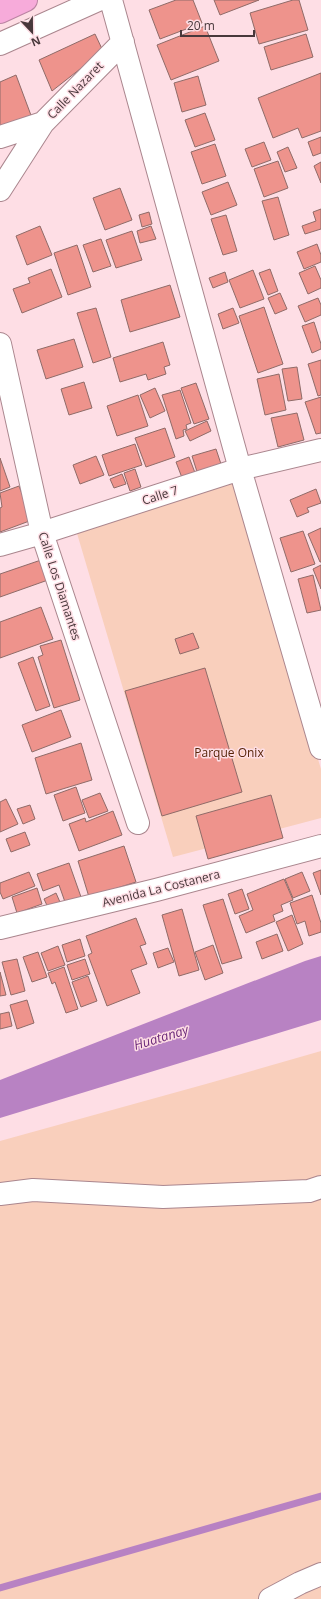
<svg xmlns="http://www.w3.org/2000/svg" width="321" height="1599" font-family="'Open Sans',sans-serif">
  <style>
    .green { fill: #f9cfbc }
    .water { fill: #b882c3 }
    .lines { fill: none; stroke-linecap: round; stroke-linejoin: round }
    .stream { stroke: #b882c3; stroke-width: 7 }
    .building { fill: #ee938c; stroke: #8f6b68 }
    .minor-casing { stroke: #aa868e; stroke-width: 24 }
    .highway-casing { stroke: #ba83a2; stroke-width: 24 }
    .minor { stroke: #fff; stroke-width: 22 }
    .highway { stroke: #f7abda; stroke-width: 22 }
    .labels { text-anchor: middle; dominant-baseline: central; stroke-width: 3; stroke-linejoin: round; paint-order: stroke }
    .street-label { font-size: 12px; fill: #48383b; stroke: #fedee5 }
    .park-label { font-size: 12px; fill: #572408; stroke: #fedee5 }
    .water-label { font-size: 13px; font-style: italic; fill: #6d2b7b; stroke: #fedee5 }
  </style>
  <rect width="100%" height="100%" fill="#fedee5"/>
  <path class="green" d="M233,481L321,769V818L173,857L76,530Z
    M321,1051V1599H0V1141L206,1084Z"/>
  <path class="water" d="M321,956V1020L0,1118V1080L305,961Z"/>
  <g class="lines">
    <path class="stream" d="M0,1588L321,1496"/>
  </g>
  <path class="building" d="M176,0H193L202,23L160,39L149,10Z
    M214,0H259L220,15Z
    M293,0H299L308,30L259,44L250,13Z
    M205,26L219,61L171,80L157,45Z
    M95,34L103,51L52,91L39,60Z
    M306,34L313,57L271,70L264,47Z
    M321,73V131L302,138L298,128L273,138L258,98Z
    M16,75L32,118L0,131V82Z
    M198,76L206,105L182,112L174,83Z
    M205,113L215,140L195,147L185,120Z
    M321,137V153L313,156L308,142Z
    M264,142L271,160L252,167L245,149Z
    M215,144L226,176L202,184L191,152Z
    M288,147L297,168L285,172L277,152Z
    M278,161L288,188L264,197L254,169Z
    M321,162V183L314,166Z
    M228,182L237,205L211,215L202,192Z
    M120,188L132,220L105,230L93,198Z
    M278,197L289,235L274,240L262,201Z
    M321,209V229L305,234L302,226L316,221L313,212Z
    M149,212L152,224L142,227L139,215Z
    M226,215L237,251L223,255L211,219Z
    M40,226L52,255L27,265L16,236Z
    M151,226L156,239L140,243L137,231Z
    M132,231L142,260L116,268L106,240Z
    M101,239L111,266L93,272L83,245Z
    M317,244L321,255V262L304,269L297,252Z
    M77,245L91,287L68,295L54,253Z
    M315,266L321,280V288L308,294L299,273Z
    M51,269L62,297L22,313L13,289L30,283L28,278Z
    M270,269L278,291L268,295L259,273Z
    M253,270L264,299L240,308L229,280Z
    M225,272L228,282L213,288L209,278Z
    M170,285L180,317L130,332L121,300Z
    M280,293L287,309L275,314L268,298Z
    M318,298L321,305V315L305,322L298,306Z
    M264,307L283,364L258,373L239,316Z
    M96,308L111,357L93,363L77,313Z
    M233,308L239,323L223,329L218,314Z
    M314,322L321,344V349L312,353L302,326Z
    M74,339L83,367L46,379L37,350Z
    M163,342L170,365L164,367L166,374L148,380L146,374L120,382L113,358Z
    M321,360V395L318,396L308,364Z
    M297,367L302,399L288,401L282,369Z
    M279,374L286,410L265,415L257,379Z
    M84,382L92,408L69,415L61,389Z
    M196,383L209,419L194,424L181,388Z
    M155,388L165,411L150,418L140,395Z
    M180,390L191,423L186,425L187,429L183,430L184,436L176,439L162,395Z
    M138,395L148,426L117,436L107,406Z
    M321,397V433L316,434L305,402Z
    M297,413L304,440L278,447L271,418Z
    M207,421L211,431L190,441L185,431Z
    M165,428L175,457L146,467L135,438Z
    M135,444L142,465L109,476L102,455Z
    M216,449L223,470L199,478L192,456Z
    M96,456L104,475L80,484L73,465Z
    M189,457L197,478L184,483L176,462Z
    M0,458L10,487L0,491Z
    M135,469L141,487L130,491L124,473Z
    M122,474L126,484L114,488L110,479Z
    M19,486L32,520L0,532V508L2,507L0,493Z
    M316,489L321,503L307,508L309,512L297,517L290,500Z
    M321,528V562H320L308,534Z
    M303,531L315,564L291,572L280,538Z
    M41,560L48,580L0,597V574Z
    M321,565V589L313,569Z
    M313,575L321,610L307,613L298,579Z
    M41,607L53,639L0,658V622Z
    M193,633L199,648L180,654L175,639Z
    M61,640L80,700L54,708L38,657L43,655L40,646Z
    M33,657L50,706L36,711L18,663Z
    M205,668L242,792L162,816L125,691Z
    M61,710L71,737L32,752L22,725Z
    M81,743L92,780L46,794L35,758Z
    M76,787L85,813L63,821L54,795Z
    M100,793L108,811L89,818L82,800Z
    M271,795L283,838L208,859L196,816Z
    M6,799L18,824L0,832V802Z
    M30,805L35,819L23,824L17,809Z
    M113,811L122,835L79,851L69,824L85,818L86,822Z
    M25,832L30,845L11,852L6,839Z
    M124,846L136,882L89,897L78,861Z
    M69,863L81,897L65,902L59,885L43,891L37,874Z
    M321,870V895L313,873Z
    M29,872L35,886L3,899L0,892V883Z
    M302,872L310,891L293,898L285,879Z
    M284,879L293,900L281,905L283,911L273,915L275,921L246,933L239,916L253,910L247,894Z
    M37,888L42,904L17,913L12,897Z
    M242,889L249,909L235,914L228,894Z
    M56,893L63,909L51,914L44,899Z
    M312,895L321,923V932L309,936L305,921L297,924L290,903Z
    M223,899L242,958L222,964L203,905Z
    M182,909L199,970L179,976L162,915Z
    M292,915L303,944L288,951L276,922Z
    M136,918L146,944L140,946L147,964L131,970L140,993L107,1006L88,955L92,953L86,936Z
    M277,934L283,951L262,959L256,942Z
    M80,939L85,956L67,962L62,945Z
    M213,945L223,973L205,980L195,952Z
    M58,946L65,965L48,971L41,953Z
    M168,948L174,962L158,968L153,953Z
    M38,952L47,977L32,982L23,957Z
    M17,959L25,991L11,995L2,962Z
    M85,959L90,974L72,980L67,965Z
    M64,967L78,1009L66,1013L55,982L52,984L48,973Z
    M0,972L6,995L0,996Z
    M88,976L97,1001L81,1007L72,982Z
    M27,1000L34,1023L17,1029L10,1005Z
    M9,1012L12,1026L0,1029V1014Z"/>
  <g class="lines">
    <g class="minor-casing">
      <path id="minor" d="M111,0L240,469L321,748
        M0,44L98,0
        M0,137L43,123L123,42
        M0,190L43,123
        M0,344L42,533L138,823
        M0,545L42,533L240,469L321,450
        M0,928L156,890L321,846
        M0,1194L33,1190L163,1197L309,1191L321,1187
        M270,1599L300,1583L321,1574"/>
    </g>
    <g class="highway-casing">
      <path id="highway" d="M0,12L26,0"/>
    </g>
    <use href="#minor" class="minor"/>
    <use href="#highway" class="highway"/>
  </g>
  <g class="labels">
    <g class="street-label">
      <text transform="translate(75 90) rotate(-46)">Calle Nazaret</text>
      <text transform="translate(160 495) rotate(-18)">Calle 7</text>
      <text transform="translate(60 586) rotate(72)">Calle Los Diamantes</text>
      <text transform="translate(161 888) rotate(-14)">Avenida La Costanera</text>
    </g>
    <g class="park-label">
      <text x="229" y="752">Parque Onix</text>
    </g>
    <g class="water-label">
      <text transform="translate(161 1037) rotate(-17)">Huatanay</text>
    </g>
  </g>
  <g transform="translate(32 32) rotate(158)" stroke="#fedee5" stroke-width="3" paint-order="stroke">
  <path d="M0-3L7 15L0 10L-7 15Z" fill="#48383b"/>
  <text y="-6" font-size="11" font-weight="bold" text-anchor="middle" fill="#48383b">N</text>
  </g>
  <path d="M181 30v6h73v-6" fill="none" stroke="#48383b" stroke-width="2"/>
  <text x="187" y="30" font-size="12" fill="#48383b" stroke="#fedee5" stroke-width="3" paint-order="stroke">20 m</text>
</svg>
